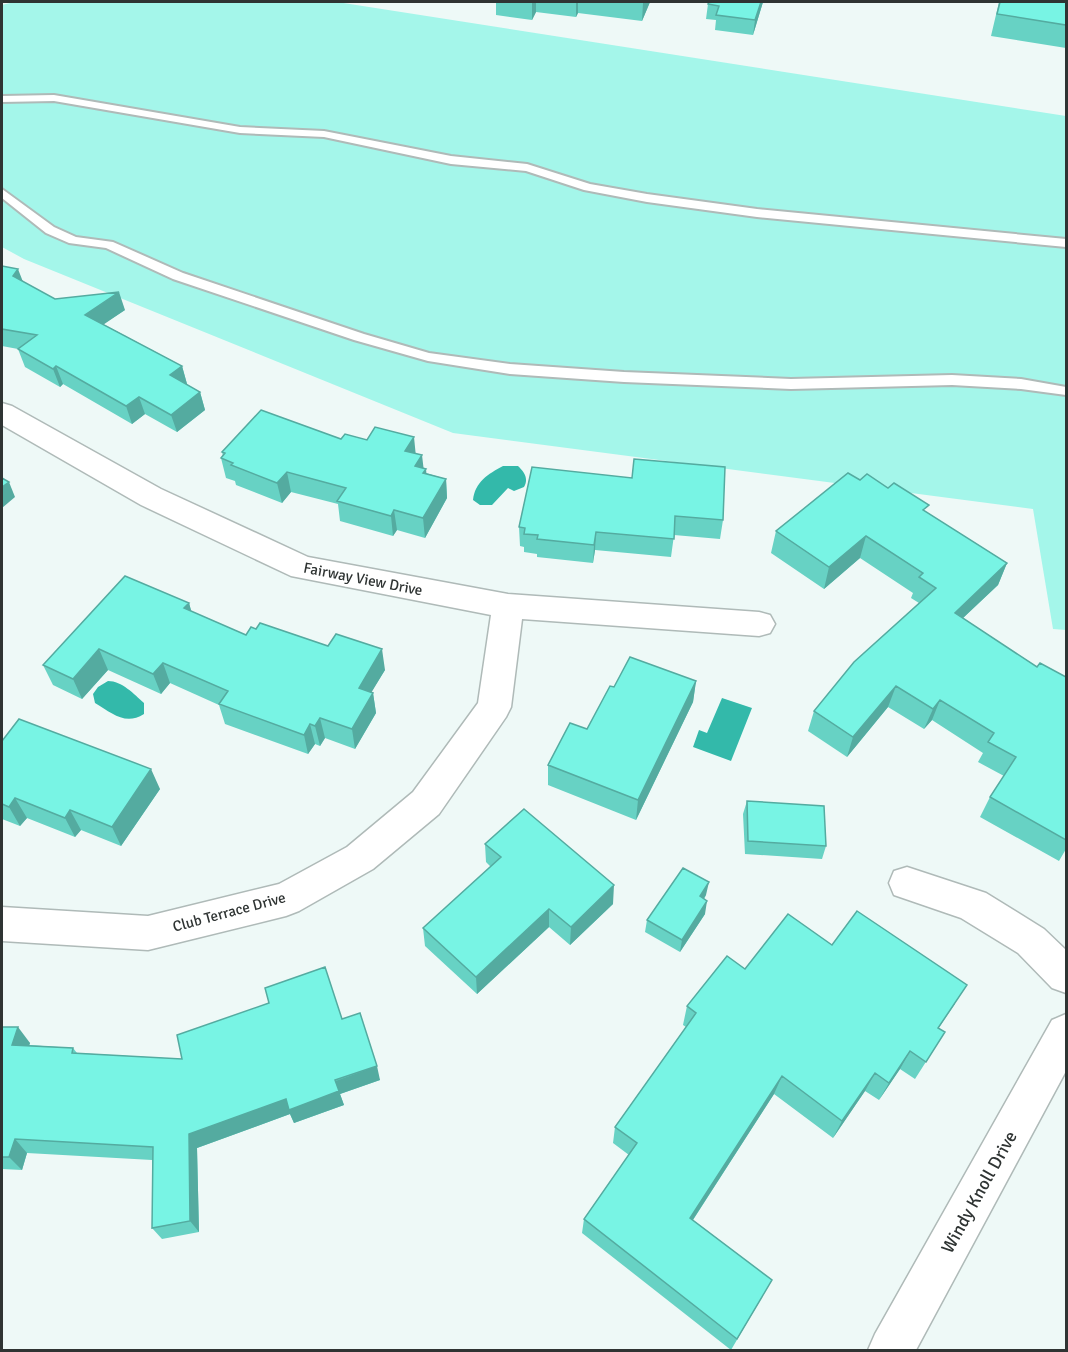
<svg xmlns="http://www.w3.org/2000/svg" width="1068" height="1352" font-family="Signika,sans-serif">
  <style>
    .green { fill: #a4f6ea }
    .water { fill: #33b9aa }
    .lines { fill: none; stroke-linecap: round; stroke-linejoin: round }
    .lane-casing { stroke: #afbab8; stroke-width: 4 }
    .street-casing { stroke: #afbab8; stroke-width: 3 }
    .lane { fill: #fff; fill-rule: evenodd }
    .street { fill: #fff; fill-rule: evenodd }
    .wall { fill: #67d2c4 }
    .shaded-wall { fill: #54aba0 }
    .building { fill: #78f4e4; stroke: #54aba0; stroke-width: 1.5 }
    .labels { text-anchor: middle; dominant-baseline: central; stroke-width: 4.5; stroke-linejoin: round; paint-order: stroke }
    .street-label { font-size: 15px; fill: #2f3433; stroke: #fff }
    .near-street-label { font-size: 18px; fill: #2f3433; stroke: #fff }
  </style>
  <rect width="100%" height="100%" fill="#eef9f7"/>
  <path class="green" d="M14,2H337L1066,116V630L1053,629L1033,509L453,433L24,259L2,247V5Z"/>
  <path class="water" d="M503,466H518C524,472 529,478 524,487L514,491L508,488L492,505H480L473,500C475,482 488,474 503,466Z
    M108,681C122,681 134,694 144,703V714C125,726 112,713 95,703L93,694L98,687Z
    M722,698L752,708L731,761L693,747L699,730L707,733Z"/>
  <g class="lines">
    <g class="lane-casing">
      <path id="lane" d="M54,95L240,127L324,131L451,156L527,164L590,184L647,194L757,209L1066,239V247L757,217L647,202L584,190L526,171L451,164L324,137L240,133L54,101L2,102V96Z
        M2,189L54,227L76,237L113,242L183,273L364,334L429,353L510,364L624,372L791,379L952,375L1021,379L1066,387V395L1021,389L952,385L791,389L624,382L510,374L428,361L354,340L173,279L106,248L69,243L46,233L2,198Z"/>
    </g>
    <g class="street-casing">
      <path id="street" d="M2,403L12,406L161,489L308,557L508,594L759,612L770,615L775,624L770,633L759,636L522,619L511,707L506,717L439,814L373,869L299,911L286,916L148,950L2,941V907L148,916L279,884L347,847L413,792L478,703L491,615L291,576L141,505L2,425Z
        M907,867L986,893L1044,929L1066,950V993L1052,988L1018,953L961,918L894,895L889,883L894,871Z
        M1066,1014V1071L916,1350H868L875,1334L1052,1020Z"/>
    </g>
    <use href="#lane" class="lane"/>
    <use href="#street" class="street"/>
  </g>
  <path class="wall" d="M496,2H650L642,21L578,13L576,17L536,12L532,20L496,15Z
    M763,2L753,35L715,30L716,20L706,19L708,4Z
    M999,2H1066V48L991,36Z
    M2,266L23,282L55,299L125,310L103,324L182,366L187,384H186L200,392L205,410L177,432L145,414L132,424L63,384L60,387L25,367L18,349L2,346Z
    M341,439L415,453L426,473L446,479L447,498L425,538L397,530L393,536L340,521L338,504L291,492L282,503L236,485L235,481L226,478L221,458L223,456L222,452Z
    M532,467L723,520L720,539L674,535L671,557L595,550L593,563L537,557V554L524,552V547L520,546L519,527Z
    M860,480L888,488L1007,563L998,585L963,618L1037,667L1066,677V849L1059,861L980,817L990,797L1004,776L978,762L983,753L932,720L924,729L888,707L847,757L808,731L814,711L919,603L911,598L913,593L860,558L824,589L771,553L776,531Z
    M189,603L191,611L246,635L328,646L385,670L371,692L373,693L376,713L355,749L325,738L320,746L315,744L308,754L225,724L219,705L170,683L161,694L108,670L82,699L53,685L43,665Z
    M696,681L693,702L636,820L548,785V765L587,729L614,687Z
    M2,741L160,789L121,846L81,830L75,837L27,818L20,826L2,819Z
    M747,801L826,846L822,859L745,854L743,814Z
    M485,844L613,904L570,945L549,927L477,994L425,946L423,928L491,867L486,862Z
    M706,895L704,899L705,914L680,952L645,932L647,920Z
    M832,945L955,1004L938,1029L945,1032L915,1079L900,1069L879,1100L865,1091L833,1138L774,1094L693,1220L772,1280L731,1350L582,1233L584,1219L629,1155L613,1143L615,1127L686,1027L683,1025L687,1006L745,969Z
    M342,1019L380,1080L340,1094L344,1105L294,1123L290,1114L197,1148L199,1232L162,1239L152,1228V1160L27,1153L22,1170L2,1169V1027L30,1043L29,1045L73,1048L77,1053L182,1059Z"/>
  <path class="shaded-wall" d="M532,2H536V12L532,20Z
    M576,2H578V13L576,17Z
    M643,2H650L642,21L643,3Z
    M761,2H763L753,35L755,20Z
    M18,269L25,287L13,276Z
    M119,292L125,310L91,333L85,315Z
    M56,366L63,384L60,387L53,369Z
    M182,366L187,384L174,393L170,375Z
    M200,392L205,410L177,432L171,415Z
    M139,397L145,414L132,424L126,406Z
    M414,437L416,457L405,451Z
    M422,455L424,472L426,469L428,489L415,466Z
    M287,472L291,492L282,503L277,483Z
    M446,479L447,498L425,538L423,518Z
    M9,482L15,497L2,508V487Z
    M394,510L397,530L393,536L391,516Z
    M596,532L595,550L593,563L594,545Z
    M866,536L860,558L824,589L829,567Z
    M1007,563L998,585L946,634L955,613Z
    M189,603L195,624L184,608Z
    M99,649L108,670L82,699L73,679Z
    M382,649L385,670L362,708L359,688Z
    M163,663L170,683L161,694L153,674Z
    M696,681L693,702L636,820L638,800Z
    M896,686L888,707L847,757L853,737Z
    M373,693L376,713L355,749L352,729Z
    M940,700L932,720L924,729L933,709Z
    M320,718L325,738L320,746L315,726Z
    M310,724L315,744L308,754L304,735Z
    M151,769L160,789L121,846L112,827Z
    M15,798L27,818L20,826L9,807Z
    M70,810L81,830L75,837L65,818Z
    M709,882L706,895L697,909L700,896Z
    M614,885L613,904L570,945L571,927Z
    M707,901L705,914L680,952L682,940Z
    M549,909V927L477,994L476,977Z
    M18,1027L30,1043L25,1059L12,1045Z
    M910,1051L900,1069L879,1100L889,1083Z
    M377,1066L380,1080L340,1094L344,1105L294,1123L290,1114L197,1148L199,1232L190,1221L189,1134Z
    M875,1073L865,1091L833,1138L842,1121Z
    M782,1076L774,1094L685,1232L690,1218Z
    M15,1139L27,1153L22,1170L9,1157Z"/>
  <path class="building" d="M709,2H761L755,20L716,15L719,6L708,4Z
    M1000,2H1066V25L997,14Z
    M2,266L18,269L13,276L55,299L119,292L85,315L182,366L170,375L200,392L171,415L139,397L126,406L56,366L53,369L18,349L37,335L2,329Z
    M261,410L341,439L345,434L367,440L375,427L414,437L405,451L422,455L415,466L426,469L423,473L446,479L423,518L394,510L391,516L337,501L346,488L287,472L277,483L231,465L233,463L221,458L225,453L222,452Z
    M634,459L725,467L723,520L675,516L674,539L596,532L594,545L537,539L538,535L524,534L525,528L519,527L532,467L632,478Z
    M848,473L860,480L867,474L888,488L894,483L929,505L923,510L1007,563L955,613L1037,667L1040,663L1066,677V840L990,797L1016,757L988,742L994,733L940,700L933,709L896,686L853,737L814,711L854,662L936,588L919,577L923,573L866,536L829,567L776,531Z
    M2,478L9,482L2,487Z
    M125,576L189,603L184,608L246,635L251,627L256,629L260,623L328,646L336,634L382,649L359,688L373,693L352,729L320,718L315,726L310,724L304,735L219,704L228,691L163,663L153,674L99,649L73,679L43,665Z
    M630,657L696,681L638,800L548,765L570,723L587,729L610,686L614,687Z
    M19,719L151,769L112,827L70,810L65,818L15,798L9,807L2,804V741Z
    M747,801L824,806L826,846L748,841Z
    M524,809L614,885L571,927L549,909L476,977L423,928L501,857L485,844Z
    M683,868L709,882L700,896L707,901L682,940L647,920Z
    M857,911L967,985L938,1028L945,1032L926,1062L910,1051L889,1083L875,1073L842,1121L782,1076L690,1218L772,1280L737,1339L584,1219L637,1143L615,1127L696,1013L687,1006L727,956L745,969L788,914L832,945Z
    M325,967L342,1019L360,1013L377,1066L335,1080L339,1091L289,1110L286,1099L189,1134L190,1221L152,1228L153,1147L15,1139L9,1157H2V1027H18L12,1045L73,1048L72,1053L182,1059L177,1035L269,1003L265,988Z"/>
  <g class="labels">
    <g class="street-label">
      <text transform="translate(363 579) rotate(11)">Fairway View Drive</text>
      <text transform="translate(229 912) rotate(-15)">Club Terrace Drive</text>
    </g>
    <g class="near-street-label">
      <text transform="translate(979 1192) rotate(-61)">Windy Knoll Drive</text>
    </g>
  </g>
  <rect width="1068" height="1352" fill="none" stroke="#2f3433" stroke-width="6"/>
</svg>
